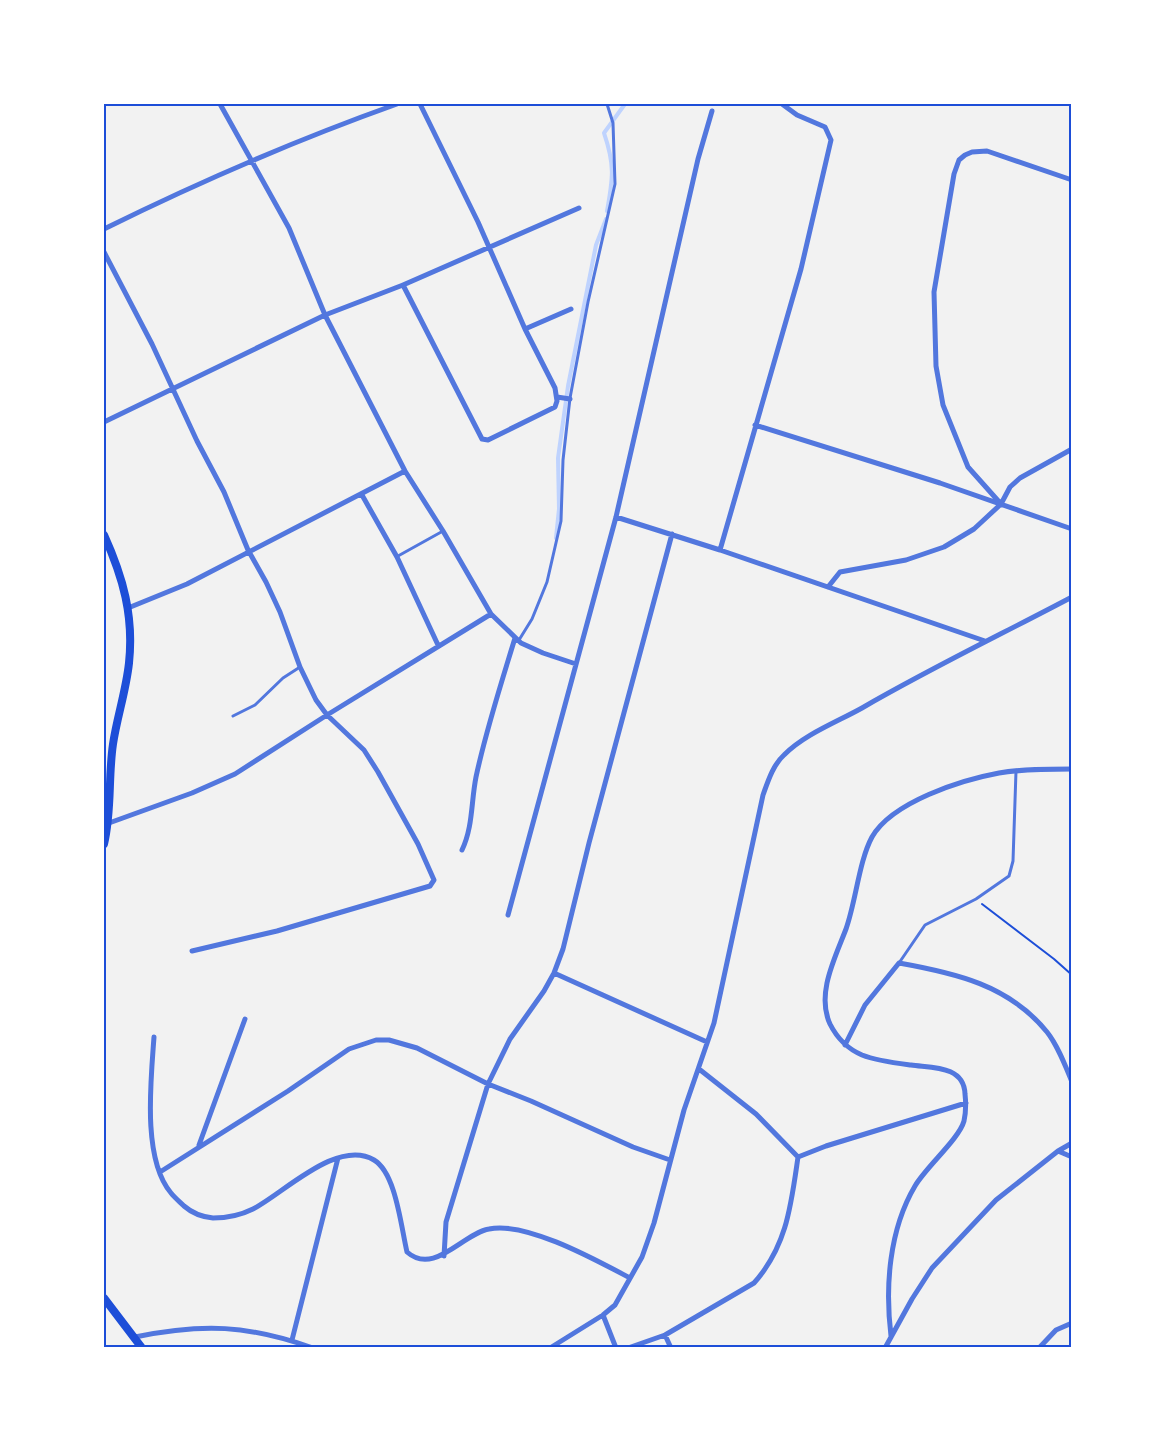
<svg xmlns="http://www.w3.org/2000/svg" width="1175" height="1451" font-family="'Public Sans',sans-serif">
  <style>
    .lines { fill: none; stroke-linecap: round; stroke-linejoin: round }
    .stream { stroke: #bfd3fe; stroke-width: 4 }
    .path { stroke: #1d4ed8; stroke-width: 2 }
    .service { stroke: #5277de; stroke-width: 3 }
    .minor { stroke: #5277de; stroke-width: 5 }
    .secondary { stroke: #1d4ed8; stroke-width: 8 }
    .neatline { fill: none; stroke: #1d4ed8; stroke-width: 2 }
  </style>
  <rect width="100%" height="100%" fill="#f2f2f2"/>
  <g class="lines">
    <path class="stream" d="M607,211C613,178 615,165 604,133L625,104
      M556,538L559,509L558,458L568,386L596,245L606,219"/>
    <path class="path" d="M982,904L1054,959L1072,975"/>
    <path class="service" d="M398,556L443,531
      M519,640L532,619L547,582L561,521L563,460L570,398L588,302L615,184L613,123L607,104
      M233,716L255,705L283,678L300,667
      M899,963L925,925L976,899L1009,876L1013,861L1016,771"/>
    <path class="minor" d="M220,104L289,228L325,315L405,471L443,531L491,614L521,643L543,653L576,664
      M104,229C199,182 296,140 397,104
      M104,252L152,344L197,441L224,492L248,550L266,582L280,612L300,667L316,700L327,715L364,750L378,772L418,844L434,880L430,886L277,931L192,951
      M403,285L482,439L488,440L555,407L557,401L555,388L525,329L478,222L420,104
      M525,329L571,309
      M557,397L570,399
      M104,422L325,315L403,285L579,208
      M755,425L940,483L1072,529
      M362,495L397,557L438,645
      M1001,504L968,467L943,405L936,366L934,292L954,174L959,160L965,155L972,152L987,151L1072,180
      M616,517L720,550L985,641
      M720,550L801,269L831,140L825,127L797,115L782,104
      M828,587L840,572L906,560L944,547L974,529L1001,504L1010,487L1020,478L1072,449
      M128,608L187,584L405,471
      M109,823L192,793L235,774L327,715L491,614
      M462,850C473,827 471,802 476,777C486,730 501,684 515,638
      M508,915L616,517L698,159L712,111
      M554,973L707,1042
      M154,1037C151,1080 142,1159 171,1193C175,1198 180,1202 184,1206C192,1213 203,1217 213,1218C228,1218 239,1216 253,1209C283,1194 337,1138 374,1160C396,1173 401,1227 407,1252C434,1276 462,1234 489,1229C526,1221 596,1260 630,1278
      M845,1045L865,1005L899,963C955,973 1009,985 1047,1032C1058,1046 1065,1065 1072,1082
      M699,1069L756,1114L798,1157
      M199,1145L245,1019
      M1058,1151L1072,1157
      M798,1157L826,1146L966,1103
      M160,1172L288,1091L349,1049L376,1040H389L417,1048L488,1084L531,1101L633,1147L670,1160
      M444,1256L446,1222L488,1084L510,1039L544,991L554,973L563,949L589,843L672,534
      M603,1315L616,1348
      M665,1335L671,1348
      M891,1336C885,1287 889,1230 915,1186C926,1167 959,1139 964,1121C966,1112 966,1103 965,1094C964,1065 931,1068 911,1065C895,1063 877,1061 862,1055C848,1049 837,1038 830,1024C816,994 835,958 846,929C856,901 859,861 872,837C892,802 961,780 999,773C1023,769 1047,769 1072,769
      M135,1337C203,1323 248,1325 313,1348
      M292,1340L338,1158
      M550,1348L603,1315L615,1305L642,1257L654,1223L684,1110L714,1023L763,795C768,781 773,765 784,755C805,734 837,722 862,708C931,668 1002,634 1072,597
      M628,1348L665,1335L754,1283C787,1246 791,1205 798,1157
      M885,1348L912,1299L932,1268L996,1200L1058,1151L1072,1143
      M1039,1348L1056,1330L1072,1323"/>
    <path class="secondary" d="M104,535C123,577 134,616 129,663C126,691 117,717 113,744C108,778 112,811 104,844
      M104,1298L142,1348"/>
  </g>
  <rect width="1175" height="1451" fill="none" stroke="#ffffff" stroke-width="210"/>
  <rect x="105" y="105" width="965" height="1241" class="neatline"/>
</svg>
